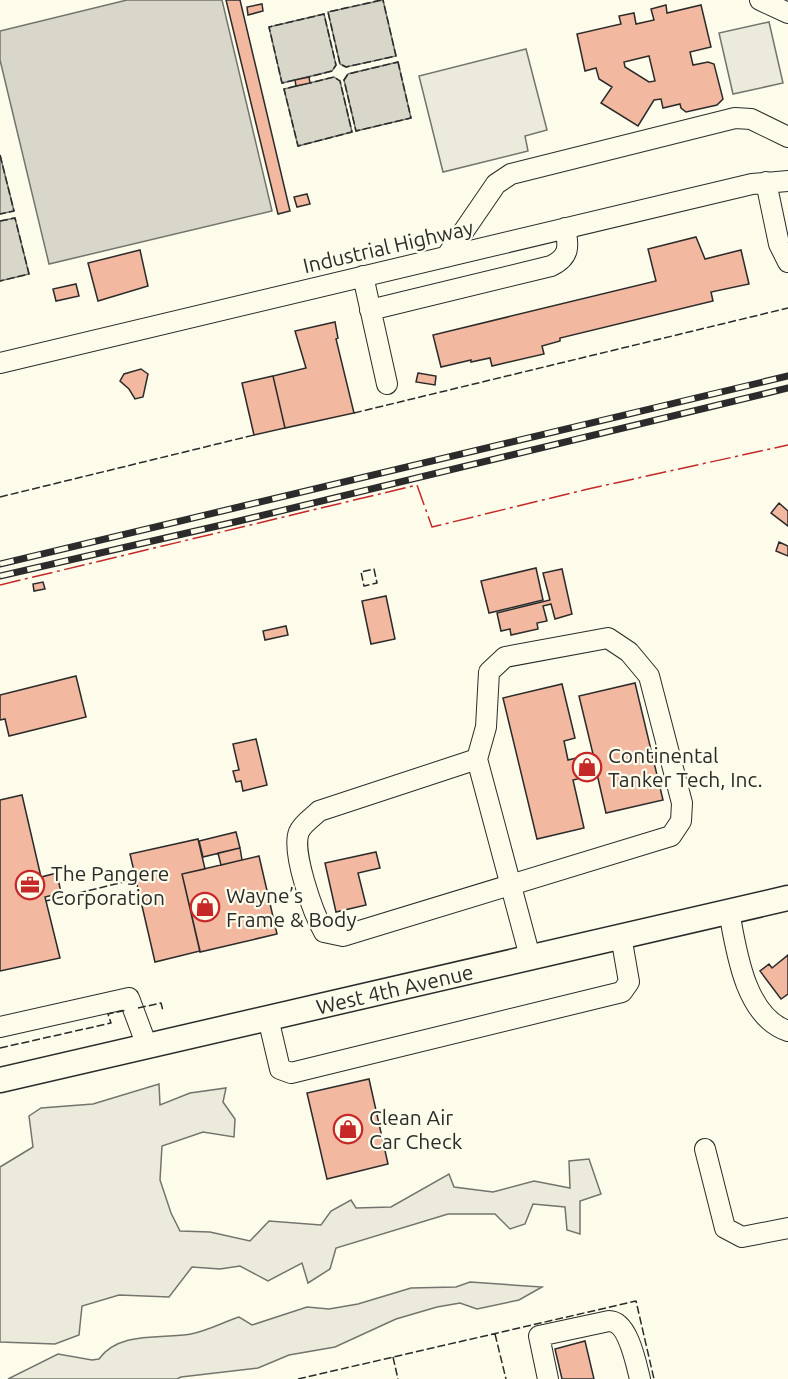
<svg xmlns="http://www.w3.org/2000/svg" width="788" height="1379" font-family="Ubuntu,sans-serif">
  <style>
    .green { fill: #ecebdb; stroke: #74746e; stroke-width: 1.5 }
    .parking { fill: #eceadb; stroke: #74746e; stroke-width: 1.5 }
    .water { fill: #d8d7c9; stroke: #74746e; stroke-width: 1.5 }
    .building { fill: #f2b8a0; stroke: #2b2b2b; stroke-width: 1.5; fill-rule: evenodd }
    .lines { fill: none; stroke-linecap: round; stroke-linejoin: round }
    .minor-casing { stroke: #2b2b2b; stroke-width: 22 }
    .major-casing { stroke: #2b2b2b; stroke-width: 27 }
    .minor { stroke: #fdfbea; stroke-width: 20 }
    .major { stroke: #fdfbea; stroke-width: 24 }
    .rail-casing { stroke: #2b2b2b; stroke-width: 7 }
    .rail { stroke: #fdfbea; stroke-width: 4.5; stroke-dasharray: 14; stroke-linecap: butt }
    .fence { stroke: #2b2b2b; stroke-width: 1.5; stroke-dasharray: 8 3; stroke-linecap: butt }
    .power { stroke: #c62828; stroke-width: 1.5; stroke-dasharray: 21 4.5 3 4.5; stroke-linecap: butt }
    .labels { text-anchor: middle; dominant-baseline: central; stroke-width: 4.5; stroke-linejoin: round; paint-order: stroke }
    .street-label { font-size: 21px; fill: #2b2b2b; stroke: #fdfbea }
    .poi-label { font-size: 21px; fill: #2b2b2b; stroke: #fdfbea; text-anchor: start }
  </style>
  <rect width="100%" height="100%" fill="#fdfbea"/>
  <path class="green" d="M159,1084L160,1105L190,1093L226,1088L223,1102L235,1119L234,1137L203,1132L162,1146L160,1180L171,1213L180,1231L210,1232L250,1241L269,1221L321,1225L331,1211L351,1200L356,1208L391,1207L449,1174L454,1187L493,1192L534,1181L570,1188L569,1161L589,1159L601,1194L580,1201V1234L567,1230L565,1207L533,1204L525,1224L510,1229L495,1214H448L336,1248L330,1269L308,1283L302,1263L268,1281L240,1266L220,1269L192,1267L169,1297L119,1295L82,1306L79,1335L55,1344L0,1342V1167L33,1147L29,1116L41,1108L93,1104Z
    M470,1282L542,1287L519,1300L477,1309L460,1303L437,1307L396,1319L335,1347L289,1355L258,1368L181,1377L177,1379H8L58,1354L92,1360L99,1359C119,1331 161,1339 191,1334C207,1331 224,1322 239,1317L252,1325L307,1307L329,1309L358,1304L411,1288L456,1287Z"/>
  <path class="parking" d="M769,22L783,83L733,94L719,33Z
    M526,49L547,130L525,136L528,151L443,172L419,76Z"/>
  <path class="water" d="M127,0H222L272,211L49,264L0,60V31Z
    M383,0L396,56L346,67L340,64L328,12Z
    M324,14L336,65L332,71L282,83L269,27Z
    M398,62L411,118L356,131L344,80L348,74Z
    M334,77L340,81L352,132L298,146L284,89Z
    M0,155L14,211L0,214Z
    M15,218L29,274L0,281V221Z"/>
  <path class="building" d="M226,0H240L290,211L278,214Z
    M262,4L263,11L248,15L247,7Z
    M666,5L667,13L701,5L711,47L690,52L693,65L708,62L714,64L723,99L717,105L686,112L681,108L680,104L663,108L661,99L654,100L638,126L601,103L612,87L599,79L596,68L585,71L577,34L621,24L619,16L634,13L636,24L654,20L651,9ZM649,56L655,81L649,82L625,67L624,62Z
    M309,77L310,83L296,86L295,80Z
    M307,194L310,204L297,207L294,197Z
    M696,237L705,259L741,250L749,284L711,292L713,301L560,338V341L542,346L544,354L492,366L490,358L471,362V360L441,367L433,335L656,281L648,249Z
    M140,250L148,286L98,301L88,263Z
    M76,284L79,296L56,301L53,289Z
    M335,322L338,338L336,339L354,413L285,428L273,376L306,368L295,331Z
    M141,369L148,374L143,397L135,399L129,389L120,381L124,374Z
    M418,373L436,376L435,385L416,382Z
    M273,376L285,428L254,435L242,383Z
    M779,503L788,511V526L771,513Z
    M779,542L788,546V556L776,551Z
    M536,568L543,600L489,613L481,581Z
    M562,569L572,614L555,619L551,604L543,606L547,621L537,623L538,629L511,635L510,629L501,631L497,613L550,600L543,573Z
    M43,582L45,589L34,591L33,584Z
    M386,596L395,639L371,644L362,601Z
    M286,626L288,635L265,640L263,631Z
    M76,676L86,717L9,736L5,719L0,720V695Z
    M635,683L663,800L606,813L597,774L573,780L584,828L537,839L503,698L562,684L575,738L564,741L568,760L593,754L579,696Z
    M256,739L267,785L243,791L241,781L236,782L233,771L239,770L233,744Z
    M22,795L41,877L57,873L61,893L45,897L60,958L0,971V800Z
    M236,832L240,848L203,857L199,841Z
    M198,839L205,869L182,874L200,951L155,962L130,854Z
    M240,848L242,860L221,865L218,853Z
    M376,852L380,868L358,873L366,905L336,912L325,863Z
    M259,856L277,934L200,952L182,874Z
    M788,955V994L781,999L760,971L769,964L772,968Z
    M369,1079L388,1164L327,1179L307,1093Z
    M585,1341L594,1379H562L555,1349Z"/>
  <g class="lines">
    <g class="minor-casing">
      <path id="minor" d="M760,0L788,13
        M766,182L779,244L788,262
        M446,257L496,184L511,174L735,118L751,119L788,137
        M363,276L387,384
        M370,310L551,266C570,257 569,246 565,228
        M0,363L752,184L788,181
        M477,759L319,811C313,817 302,824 299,832C291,851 313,913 324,932L343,936L671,836L681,821L682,803L649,676L629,652L608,638L505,657L489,672L486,727L477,759L530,957
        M729,911C736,950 745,1017 788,1031
        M268,1018L280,1069L291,1073L622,992L629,982L621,936
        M0,1027L129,998L147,1046
        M705,1149L725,1228L742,1237L788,1228
        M548,1379L539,1336L609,1321C628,1321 636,1363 640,1379"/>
    </g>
    <g class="major-casing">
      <g id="major">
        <path id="s1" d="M0,1080L788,898"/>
      </g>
    </g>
    <use href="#minor" class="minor"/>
    <use href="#major" class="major"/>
    <g class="rail-casing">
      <path id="rail" d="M0,564L788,376
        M0,576L239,521L788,388"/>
    </g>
    <use href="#rail" class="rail"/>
    <path class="fence" d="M381,0L328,12L340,64L346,67L396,56L383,0
      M398,62L411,118L356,131L344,80L348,74Z
      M295,80L282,83L269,27L324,14L336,65L332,71L309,77
      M296,86L284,89L298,146L352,132L340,81L334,77L310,83
      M0,155L14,211L0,214
      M0,221L15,218L29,274L0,281
      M354,413L788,308
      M0,497L254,435
      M374,569L377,583L364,586L361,572Z
      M46,901L136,879
      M138,1008L161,1003L163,1011
      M0,1048L111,1023L108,1014L127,1010
      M495,1334L506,1379
      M393,1357L398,1379
      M298,1379L636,1301L654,1379"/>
    <path class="power" d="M0,585L417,485L432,527L588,489L788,445"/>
  </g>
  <defs>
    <g id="shop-ring" transform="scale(1.5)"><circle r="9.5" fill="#fdfbea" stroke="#c62828" stroke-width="1.5"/><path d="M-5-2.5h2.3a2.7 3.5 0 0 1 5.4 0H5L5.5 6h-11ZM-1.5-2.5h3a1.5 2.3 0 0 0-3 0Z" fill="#c62828"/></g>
    <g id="office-ring" transform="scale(1.5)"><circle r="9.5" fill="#fdfbea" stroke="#c62828" stroke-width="1.5"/><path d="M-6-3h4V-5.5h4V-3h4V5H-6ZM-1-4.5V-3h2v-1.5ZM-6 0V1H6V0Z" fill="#c62828"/></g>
  </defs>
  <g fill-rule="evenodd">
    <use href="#shop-ring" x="587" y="767"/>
    <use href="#office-ring" x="30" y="885"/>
    <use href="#shop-ring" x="205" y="907"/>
    <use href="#shop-ring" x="348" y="1129"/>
  </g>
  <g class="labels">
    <g class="street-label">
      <text transform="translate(388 246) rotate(-13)">Industrial Highway</text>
      <text stroke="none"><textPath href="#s1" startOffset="405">West 4th Avenue</textPath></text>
    </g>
    <g class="poi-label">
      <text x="608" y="755">Continental<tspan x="608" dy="24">Tanker Tech, Inc.</tspan></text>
      <text x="51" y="873">The Pangere<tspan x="51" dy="24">Corporation</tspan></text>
      <text x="226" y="895">Wayne’s<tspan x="226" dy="24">Frame &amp; Body</tspan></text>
      <text x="369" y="1117">Clean Air<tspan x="369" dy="24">Car Check</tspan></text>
    </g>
  </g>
</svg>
